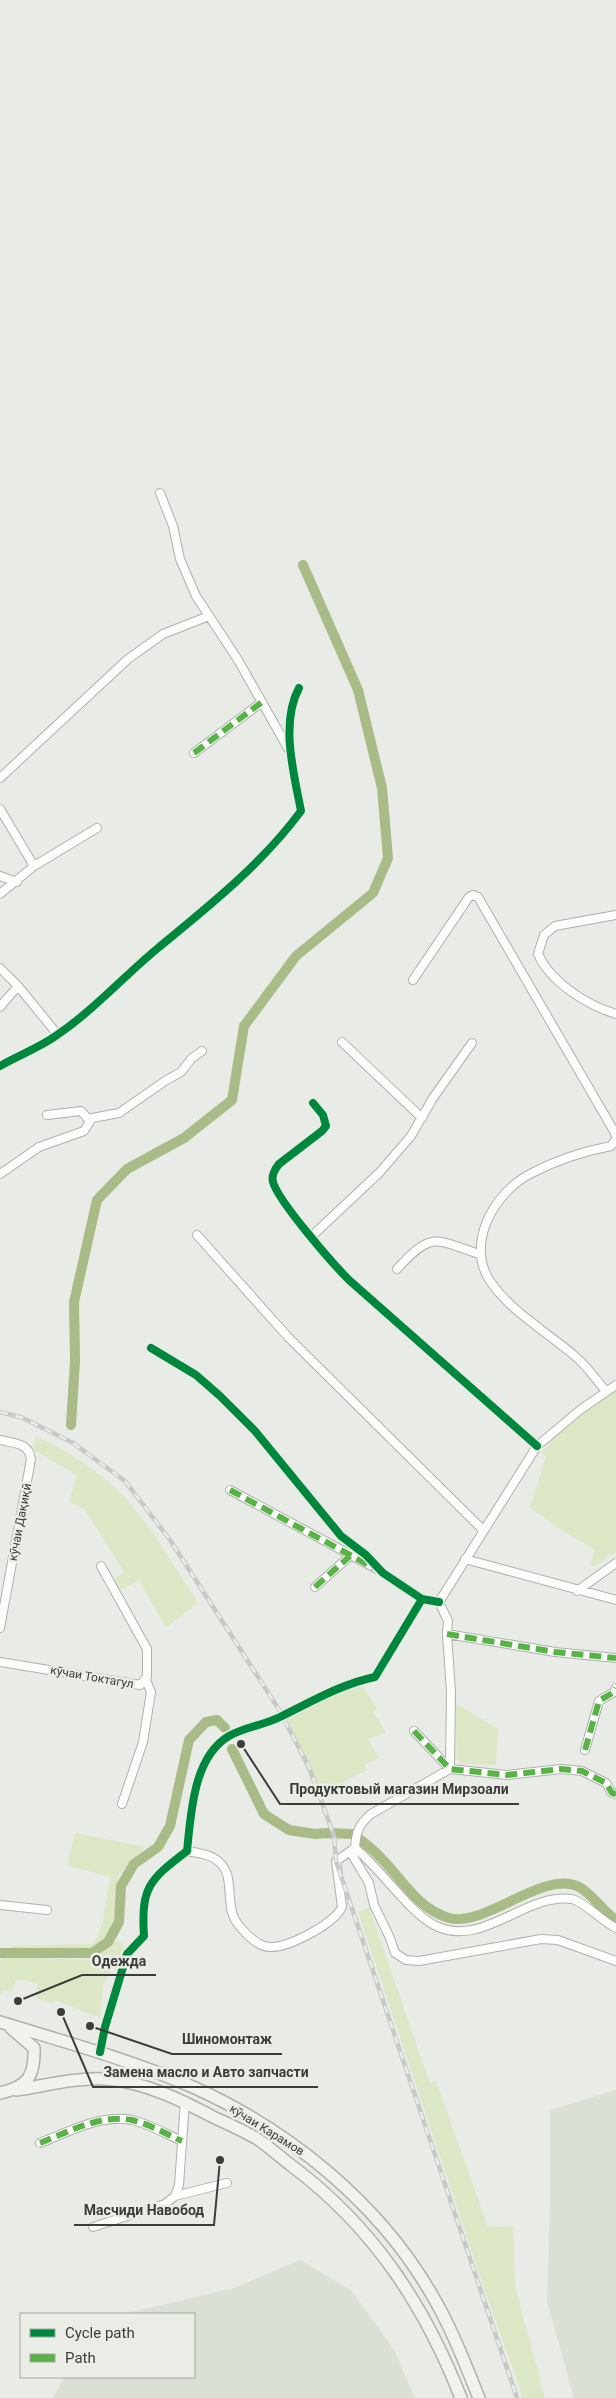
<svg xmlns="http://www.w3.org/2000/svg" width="616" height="2398" font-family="Roboto,sans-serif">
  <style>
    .built { fill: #dbe0d6 }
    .green { fill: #dce8c5 }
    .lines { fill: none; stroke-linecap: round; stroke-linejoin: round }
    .canal { stroke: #a9bb86; stroke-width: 10 }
    .street-casing { stroke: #afb0ad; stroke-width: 10 }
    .secondary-casing { stroke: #afb0ad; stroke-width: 14 }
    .street { stroke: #fcfcfb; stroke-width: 8 }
    .secondary { stroke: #f1f2ee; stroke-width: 11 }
    .rail-casing { stroke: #c8c8c8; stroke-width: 4.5 }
    .rail { stroke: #eaede5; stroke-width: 2.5; stroke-dasharray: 8; stroke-linecap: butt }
    .quiet { stroke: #57b346; stroke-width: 6; stroke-dasharray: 12 6; stroke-linecap: butt }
    .cycleway-casing { stroke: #eaede5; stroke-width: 11 }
    .cycleway { stroke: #00873e; stroke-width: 8 }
    .labels { text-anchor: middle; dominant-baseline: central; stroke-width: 5; stroke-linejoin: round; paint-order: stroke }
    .street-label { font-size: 12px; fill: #3c3d3a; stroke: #eaede5 }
    .leader { fill: none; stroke: #3c3d3a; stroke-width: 2 }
    .callout-dot { fill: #3c3d3a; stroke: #eaede5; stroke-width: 2 }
    .callout-label { font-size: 14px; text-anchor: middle; font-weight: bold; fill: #3c3d3a; stroke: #eaede5; stroke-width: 5; stroke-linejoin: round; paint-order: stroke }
  </style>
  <rect width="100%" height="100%" fill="#e9ebe7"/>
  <path class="built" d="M616,2090V2398H574L547,2302L550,2206V2110Z
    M300,2260L352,2291L394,2350L415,2398H53L64,2377H194V2314H123L234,2288Z"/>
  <path class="green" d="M616,1388V1552L593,1567L590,1564L595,1550L558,1528L530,1507L546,1457L541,1453L569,1421Z
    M36,1436C63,1449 88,1464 111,1484C147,1516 171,1563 198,1602L166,1628L139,1580L119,1591L113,1580L124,1572L85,1510L69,1501L77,1475L32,1449Z
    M360,1682L377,1709L373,1712L386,1732L368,1739L379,1758L364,1765L367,1770L317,1795L283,1716L333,1697Z
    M455,1703L498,1729L496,1765L462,1764L457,1760Z
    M75,1833L145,1847L119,1875L113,1925L105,1939L92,1950L12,1951V1946L94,1944L103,1922L110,1877L67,1865Z
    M369,1908L430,2083L436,2081L488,2227L513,2226L515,2286L545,2398H523L485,2291L358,1912Z
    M117,1940L125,1946L103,1985L100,2018L55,2000L53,2004L36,1998L38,1983L16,1979L12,1992L3,1990L0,1996V1962L3,1957L91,1960Z"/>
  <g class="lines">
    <path class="canal" d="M71,1425L75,1361L74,1302L97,1200L127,1169L184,1138L232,1100L244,1026L296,956L373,893L388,858L382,788L358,690L303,565
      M232,1749L264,1814L289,1830L315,1834L327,1833L352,1834
      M358,1838C366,1844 374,1850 381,1858C402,1879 418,1909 449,1918C485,1928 543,1869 579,1887C590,1892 604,1912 616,1920
      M0,1953H92L108,1942L119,1922L121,1886L134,1864L158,1847L170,1826L189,1740L206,1722L217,1720L225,1728"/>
    <g class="street-casing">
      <path id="street" d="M160,493L173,526L180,559L196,596L238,660L289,750
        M194,753L262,702
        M0,778L128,659L163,634L209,616
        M0,809L34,866
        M0,876L17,882
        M0,894L34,866L97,828
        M616,915L555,926L544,935L538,954C551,983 587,1005 616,1014
        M0,968L18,986L58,1035
        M413,980L469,897L473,895L478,897L615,1133L616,1137
        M0,1007L18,986
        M342,1042L422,1118
        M0,1066C19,1055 39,1048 57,1035C94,1010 124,976 158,948C209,906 262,864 301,811C294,774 280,723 299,688
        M313,1103L323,1115L326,1126L322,1131L279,1164C275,1169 271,1175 273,1182C278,1201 333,1264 349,1280L537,1446
        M47,1115L81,1111L90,1121
        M0,1174L39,1147L84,1131L92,1118L119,1113L165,1081L181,1072L192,1058L202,1051
        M197,1235L288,1337L483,1530
        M312,1236L380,1172L411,1136L433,1098L472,1043
        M397,1269C432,1231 434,1239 479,1254
        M151,1348L196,1375L220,1396L255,1431L341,1536L366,1555L383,1573L422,1599L439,1602
        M606,1391C596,1380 587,1366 576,1357C547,1332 511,1312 490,1281C465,1243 495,1191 532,1173C555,1161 585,1151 611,1146L616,1139
        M0,1440C14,1443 29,1443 31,1459L0,1628
        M230,1490L377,1569
        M465,1559L616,1600
        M315,1587L350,1556
        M577,1591L616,1563
        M439,1602L537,1446L580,1410L616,1385
        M447,1634L555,1652L616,1658
        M0,1662L140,1685L147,1677V1649L101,1566
        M414,1731L450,1769L507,1775L561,1769L582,1771L606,1783L612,1793L616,1794
        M585,1750L599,1701L614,1692L616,1688
        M122,1804L143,1742L151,1692L146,1680
        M355,1848C381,1869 408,1911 434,1925C482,1950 525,1892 572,1899C585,1902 602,1922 616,1928
        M187,1851C197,1853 211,1854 219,1862C236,1876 224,1905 237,1923C245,1933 257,1947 270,1947C288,1948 334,1924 342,1907L336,1861L355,1848C356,1832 359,1824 371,1814L450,1769L451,1692L447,1634L448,1621L439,1602
        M351,1853L369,1883L374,1905L390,1938L395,1953L406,1960L419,1961L541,1939L558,1940L616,1961
        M0,1905L47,1910
        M100,2052L105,2027L127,1954L144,1936C141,1887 149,1880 187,1851C191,1814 193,1757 229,1736C245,1727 264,1725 280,1717C311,1702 341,1684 375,1677L422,1599
        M40,2143C68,2132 100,2114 132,2120C149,2124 166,2134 182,2141
        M175,2196L227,2183
        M93,2227L165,2204L175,2196L179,2185L185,2101"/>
    </g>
    <g class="secondary-casing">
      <path id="secondary" d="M0,2022C65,2042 131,2060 193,2087C289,2130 379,2203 432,2295C451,2327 465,2363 479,2398
        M16,2090C44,2086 77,2077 106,2079C145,2082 181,2100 215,2118C229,2124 243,2131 256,2138C268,2146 280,2157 292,2166C373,2227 424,2304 461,2398
        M0,2093C28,2087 35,2076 34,2048L11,2028"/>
    </g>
    <use href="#street" class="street"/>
    <use href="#secondary" class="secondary"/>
    <g class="rail-casing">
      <path id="rail" d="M0,1412L23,1418L73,1443L125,1481L170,1540L278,1708L309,1767L334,1836L336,1861L517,2398"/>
    </g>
    <use href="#rail" class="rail"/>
    <path class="quiet" d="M194,753L262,702
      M230,1490L374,1568
      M315,1587L350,1556
      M447,1634L555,1652L616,1658
      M414,1731L450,1769L507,1775L561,1769L582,1771L606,1783L612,1793L616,1794
      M585,1750L599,1701L614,1692L616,1688
      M40,2143C68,2132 100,2114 132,2120C149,2124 166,2134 182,2141"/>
    <g class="cycleway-casing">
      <path id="cycleway" d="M0,1066C19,1055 39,1048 57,1035C94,1010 124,976 158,948C209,906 262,864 301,811C294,774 280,723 299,688
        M313,1103L323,1115L326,1126L322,1131L279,1164C275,1169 271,1175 273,1182C278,1201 333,1264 349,1280L537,1446
        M151,1348L196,1375L220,1396L255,1431L341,1536L366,1555L383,1573L422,1599L439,1602
        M100,2052L105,2027L127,1954L144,1936C141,1887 149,1880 187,1851C191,1814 193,1757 229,1736C245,1727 264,1725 280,1717C311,1702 341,1684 375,1677L422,1599"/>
    </g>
    <use href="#cycleway" class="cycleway"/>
  </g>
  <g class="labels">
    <g class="street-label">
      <text transform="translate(20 1522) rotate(-79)">кӯчаи Дақиқӣ</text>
      <text transform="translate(92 1677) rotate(10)">кӯчаи Токтагул</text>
      <text transform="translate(267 2130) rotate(32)">кӯчаи Карамов</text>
    </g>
  </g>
  <path class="leader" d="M241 1744L280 1804H519M18 2001L82 1975H156M90 2026L172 2054H282M61 2012L93 2087H318M220 2160L214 2225H74"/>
  <g class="callout-dot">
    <circle cx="241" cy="1744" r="5"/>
    <circle cx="18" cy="2001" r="5"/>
    <circle cx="90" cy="2026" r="5"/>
    <circle cx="61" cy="2012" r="5"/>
    <circle cx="220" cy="2160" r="5"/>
  </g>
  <g class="callout-label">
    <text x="399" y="1794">Продуктовый магазин Мирзоали</text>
    <text x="119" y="1966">Одежда</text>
    <text x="227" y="2044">Шиномонтаж</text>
    <text x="206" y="2077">Замена масло и Авто запчасти</text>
    <text x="144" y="2215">Масчиди Навобод</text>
  </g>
  <rect x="20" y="2313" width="175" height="65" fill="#eaede5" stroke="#a4a7a1"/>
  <rect x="30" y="2329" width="25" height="8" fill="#00873e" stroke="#a4a7a1"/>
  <text x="65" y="2338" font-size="15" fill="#3c3d3a">Cycle path</text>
  <rect x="30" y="2354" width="25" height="8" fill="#57b346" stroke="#a4a7a1"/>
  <text x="65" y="2363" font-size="15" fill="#3c3d3a">Path</text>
</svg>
